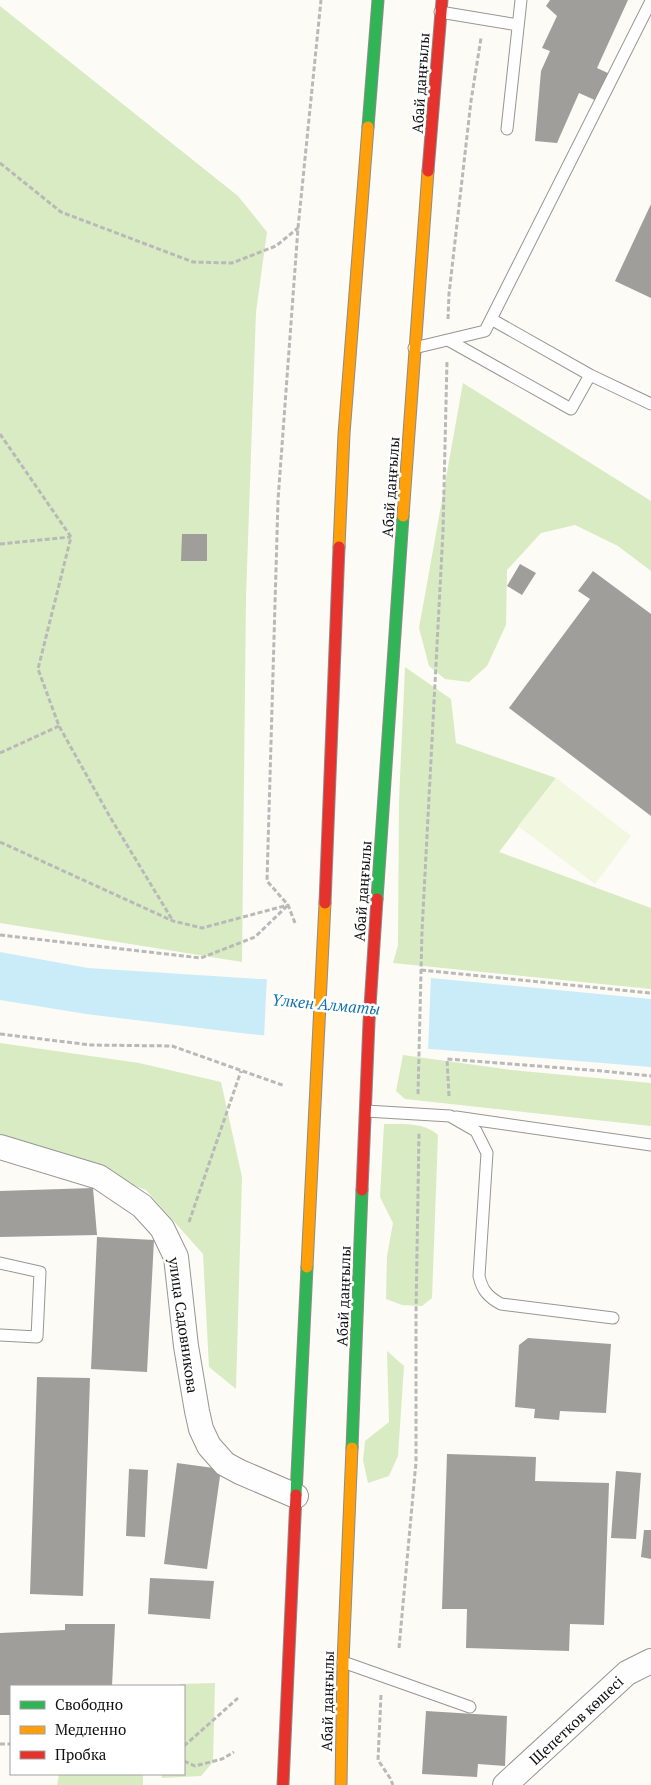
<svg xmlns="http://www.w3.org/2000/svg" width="651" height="1785" font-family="'PT Serif',serif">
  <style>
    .forest { fill: #d9ebc2 }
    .pitch { fill: #f2f7df }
    .water { fill: #caecf8 }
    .pier { fill: #fcfbf6 }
    .building { fill: #a09e9b }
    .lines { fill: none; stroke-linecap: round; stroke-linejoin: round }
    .lane-casing { stroke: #969694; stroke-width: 13 }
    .street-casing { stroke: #969694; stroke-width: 26 }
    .fast-casing { stroke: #8d8c8a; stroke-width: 13 }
    .slow-casing { stroke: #8d8c8a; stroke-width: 13 }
    .jam-casing { stroke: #8d8c8a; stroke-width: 13 }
    .path { stroke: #b9b9b8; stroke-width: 3; stroke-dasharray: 5 2.5; stroke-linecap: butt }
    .lane { stroke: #fffefe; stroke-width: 11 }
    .street { stroke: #fffefe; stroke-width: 24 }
    .fast { stroke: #30b455; stroke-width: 11 }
    .slow { stroke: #ff9f0a; stroke-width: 11 }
    .jam { stroke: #e5322d; stroke-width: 11 }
    .labels { text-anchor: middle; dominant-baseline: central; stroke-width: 5; stroke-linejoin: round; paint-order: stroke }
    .street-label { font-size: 15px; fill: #101010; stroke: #fff }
    .water-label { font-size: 16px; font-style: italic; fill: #1173aa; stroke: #fff }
  </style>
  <rect width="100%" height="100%" fill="#fcfbf6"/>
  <path class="forest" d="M0,6L238,196L267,232L256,312L246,597L242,962L0,923Z
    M463,383L651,501V571L618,546L575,525L541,533L507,570L506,625L487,666L469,682L445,679L429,666L419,628Z
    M405,667L451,699L456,743L556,778L499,852L651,908V989L393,963L398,945L399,801Z
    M0,1043L139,1063L221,1082L242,1177L236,1389L209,1367L203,1254L146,1190L0,1134Z
    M403,1055L511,1070L651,1083V1126L405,1099L396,1091Z
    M384,1124C402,1124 425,1122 438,1135L432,1298L422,1306L402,1305L386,1299L387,1256L393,1223L380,1197Z
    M387,1351L404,1366L398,1456L389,1476L368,1483L363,1460L365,1441L389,1422Z
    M215,1683L213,1762L201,1776L162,1778L161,1774H184V1686H178L180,1684Z
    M59,1774H143V1785H57Z"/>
  <path class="pitch" d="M556,778L631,836L595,884L518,826Z"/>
  <path class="water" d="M0,952L88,968L258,979L431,978L651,999V1067L249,1034L86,1014L0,1000Z"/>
  <path class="pier" d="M431,975L428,1051L264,1038L267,976Z"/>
  <path class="building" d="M550,0H628L597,68L610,74L597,101L579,93L557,143L535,141L541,71L550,51L542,48L557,16L546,6Z
    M651,204V298L615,281Z
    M182,534H207V561H181Z
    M520,564L536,573L522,595L507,586Z
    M593,571L651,614V816L509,708L590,599L578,591Z
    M93,1188L97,1235L0,1237V1191Z
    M97,1237L154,1240L147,1372L91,1369Z
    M528,1338L611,1344L606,1413L560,1411L559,1420L534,1418L535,1409L515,1407L519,1345Z
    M37,1377L90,1378L83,1596L30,1594Z
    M447,1454L536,1457L535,1481L609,1483L604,1625L570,1624L569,1651L466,1648L467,1609H442Z
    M177,1463L221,1469L207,1569L164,1564Z
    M129,1469L148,1470L145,1537L126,1536Z
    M616,1471L641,1473L636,1539L611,1538Z
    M644,1530H651V1559L641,1557Z
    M150,1578L214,1581L210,1619L148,1614Z
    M65,1624H115L112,1686H11V1715H0V1633L65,1630Z
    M426,1711L507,1716L505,1766L478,1764L477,1777L422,1774Z"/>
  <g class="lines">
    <g class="lane-casing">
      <path id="lane" d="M440,12L518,25
        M507,129L521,0
        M448,340L571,409L590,375L491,319
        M414,348L485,331L651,1
        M590,375L651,404
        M366,1111L450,1116L476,1131L487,1153L479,1276C482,1290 488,1297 501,1304L613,1318
        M456,1117L651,1145
        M0,1263L40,1272L37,1337L0,1335
        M343,1662L470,1707"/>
    </g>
    <g class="street-casing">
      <path id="street" d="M0,1147L99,1177L142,1206L162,1228L176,1257L186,1346L197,1411L201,1429L209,1446L225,1464L240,1472L296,1496
        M505,1785L627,1673L651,1661"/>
    </g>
    <g class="fast-casing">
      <path id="fast" d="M368,127L378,0
        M377,899L403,516
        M352,1448L362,1190
        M296,1495L307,1267"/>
    </g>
    <g class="slow-casing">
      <path id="slow" d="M403,516L428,171
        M339,547L344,434L368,127
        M307,1267L325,903
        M341,1785L343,1662L352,1448"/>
    </g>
    <g class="jam-casing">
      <path id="jam" d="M428,171L442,0
        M325,903L339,547
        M362,1190L369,1022L377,899
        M283,1785L296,1495"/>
    </g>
    <path class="path" d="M0,163L61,212L193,262L232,263L276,246L298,228
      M448,319L449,294L471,101L481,38
      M0,434L71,537L38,669L59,726L110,817L173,921
      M0,544L71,537
      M0,753L59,726
      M0,842L173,921L202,928L288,905
      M295,923L288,905L267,881L278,500L298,228L321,0
      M0,935L201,958L255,937L287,906
      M421,970L651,993
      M0,1034L91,1045L172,1046L285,1086
      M418,1094L422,931L443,531L447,361
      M449,1096L447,1059L602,1071L651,1076
      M189,1222L241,1071
      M399,1648L416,1462V1313L419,1132
      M381,1695L378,1760L390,1778L393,1785
      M0,1744H11
      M184,1746L238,1698
      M184,1761L195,1766L222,1759L234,1752"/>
    <use href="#lane" class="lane"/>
    <use href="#street" class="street"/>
    <use href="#fast" class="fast"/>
    <use href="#slow" class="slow"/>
    <use href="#jam" class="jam"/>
  </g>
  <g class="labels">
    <g class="street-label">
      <text transform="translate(420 83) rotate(-86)">Абай даңғылы</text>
      <text transform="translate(390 487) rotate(-86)">Абай даңғылы</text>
      <text transform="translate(362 891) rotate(-86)">Абай даңғылы</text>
      <text transform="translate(343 1296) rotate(-88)">Абай даңғылы</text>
      <text transform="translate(184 1325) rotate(82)">улица Садовникова</text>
      <text transform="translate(327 1701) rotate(-89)">Абай даңғылы</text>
      <text transform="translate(576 1720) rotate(-43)">Щепетков көшесі</text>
    </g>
    <g class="water-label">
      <text transform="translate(326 1004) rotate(5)">Үлкен Алматы</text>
    </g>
  </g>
  <rect x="10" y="1685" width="175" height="90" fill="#ffffff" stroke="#9f9f9f"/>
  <rect x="20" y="1701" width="25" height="8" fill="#30b455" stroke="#9f9f9f"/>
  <text x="55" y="1710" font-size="15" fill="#101010">Свободно</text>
  <rect x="20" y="1726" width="25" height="8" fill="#ff9f0a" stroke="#9f9f9f"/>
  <text x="55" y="1735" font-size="15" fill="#101010">Медленно</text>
  <rect x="20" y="1751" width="25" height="8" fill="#e5322d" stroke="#9f9f9f"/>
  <text x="55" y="1760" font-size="15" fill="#101010">Пробка</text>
</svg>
